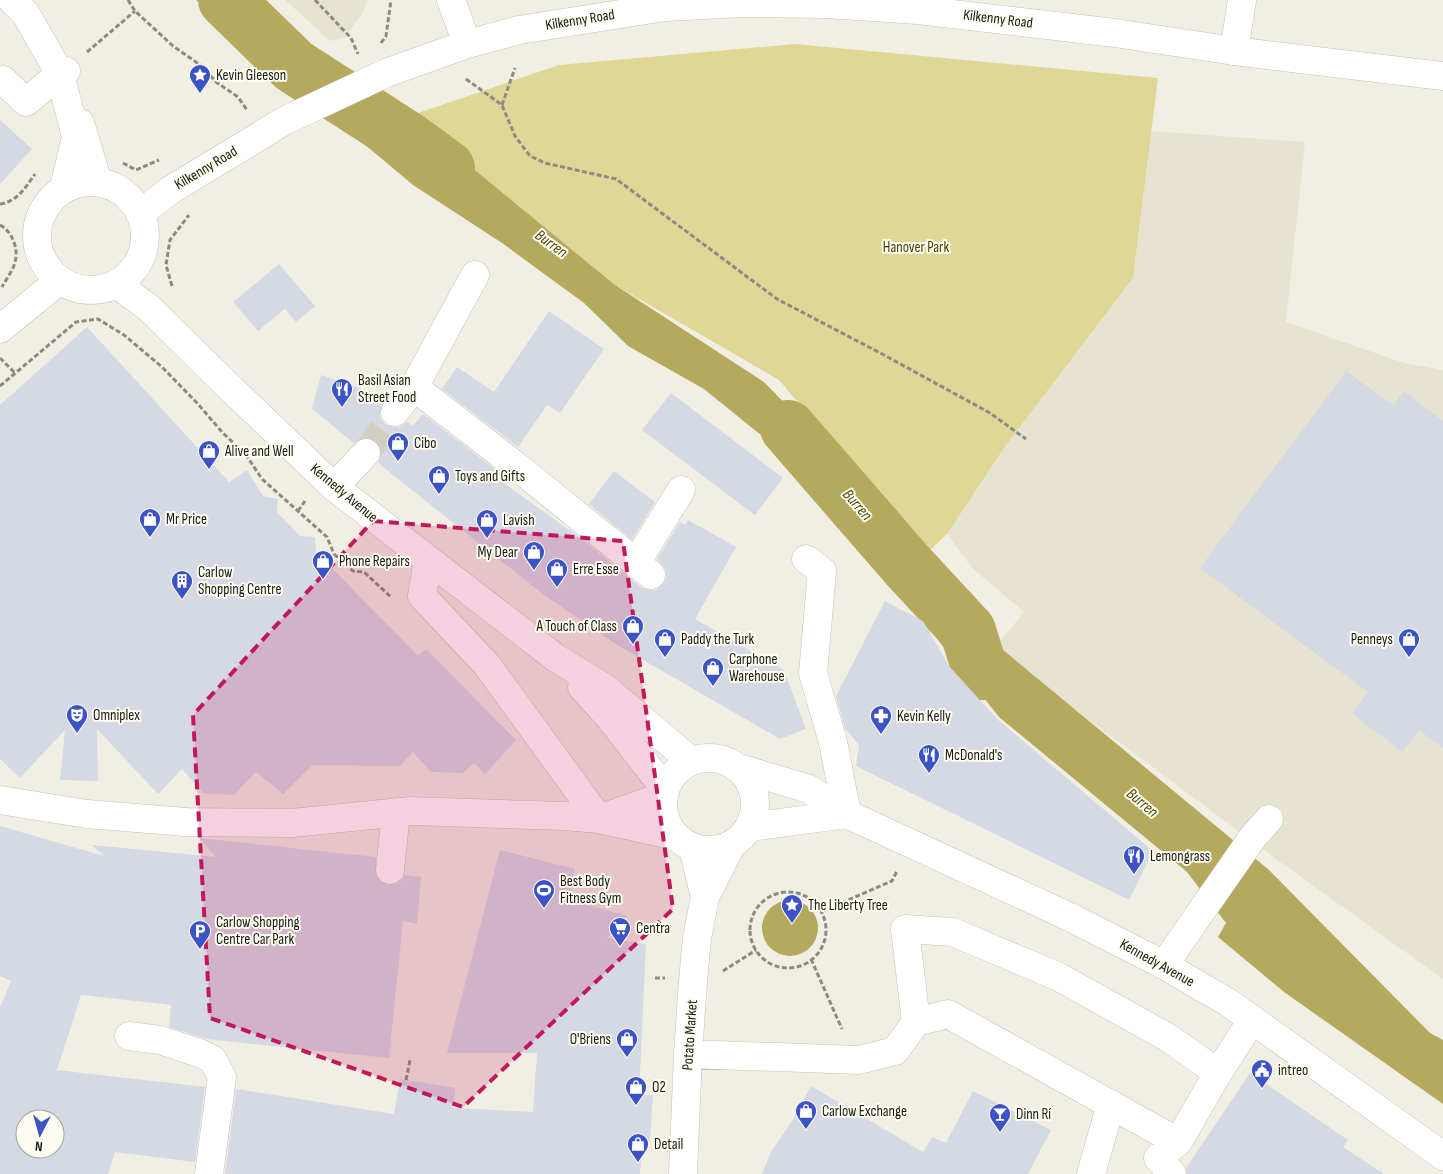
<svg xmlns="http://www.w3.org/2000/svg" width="1443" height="1174" font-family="'Sofia Sans Condensed',sans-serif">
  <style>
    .built { fill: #e6e3d0 }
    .green { fill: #e0d796 }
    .water { fill: #b4a95d }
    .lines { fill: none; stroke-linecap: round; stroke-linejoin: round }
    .river { stroke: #b4a95d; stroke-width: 56 }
    .building { fill: #d5d9e4; fill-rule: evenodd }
    .minor-tunnel { stroke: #d1cfc4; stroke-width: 28; stroke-dasharray: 28 14; stroke-linecap: butt }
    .minor-casing { stroke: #c4c3b8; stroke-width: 29 }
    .major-casing { stroke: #c4c3b8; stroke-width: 29 }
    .path { stroke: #8c8b83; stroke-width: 3; stroke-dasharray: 5 2.5; stroke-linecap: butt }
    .minor { stroke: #fff; stroke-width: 28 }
    .major { stroke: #fff; stroke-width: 28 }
    .marked { fill: #c2185b; fill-opacity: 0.2; stroke: #c2185b; stroke-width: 4; stroke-dasharray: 10 6; stroke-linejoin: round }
    .labels { text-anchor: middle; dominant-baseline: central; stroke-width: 4; stroke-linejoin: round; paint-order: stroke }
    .street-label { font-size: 15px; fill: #191915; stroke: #fefdf1 }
    .poi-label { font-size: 15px; fill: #191915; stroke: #fefdf1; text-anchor: start }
    .park-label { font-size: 15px; fill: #463e00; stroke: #fefdf1 }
    .water-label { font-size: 16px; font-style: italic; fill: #4f470a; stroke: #fefdf1 }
  </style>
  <rect width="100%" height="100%" fill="#f1efe3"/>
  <path class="built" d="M285,0H368L362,14L344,38L330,41Z
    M1151,131L1305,142L1286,322L1404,363L1443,370V979L1276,859L1029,675L997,645L1024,612L972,568L947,534L1004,448L1133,278Z"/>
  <path class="green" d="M795,44L1158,78L1133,278L1004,448L947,534L927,553L779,380L615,285L409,116L559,65Z"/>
  <path class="water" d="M196,0H250L274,22L289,42L317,56L328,67L288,85Z
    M396,116H409L615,285L764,382L854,475L823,501L782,452L704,389L628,346L584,303L502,243L413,185L357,138Z
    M963,596L997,645L1268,869L1430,1033L1443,1040V1104L1284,992L1218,937L1226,923L1187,872L999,717L923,621Z
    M762 928a28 28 0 1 1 56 0a28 28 0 1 1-56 0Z"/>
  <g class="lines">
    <path class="river" d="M226,0L294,66L410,141L447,168
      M788,428L906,564L968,631L979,667L982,672"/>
  </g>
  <path class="building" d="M0,120L32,149L0,184Z
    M279,264L315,306L296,322L285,309L258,331L233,302Z
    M549,311L604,349L560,413L547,405L518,447L442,389L457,367L494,392Z
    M87,327L229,482L247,470L263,496L278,499L277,512L300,536L315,537L316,552L418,656L426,649L516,740L485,774L474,763L463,773L431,772L413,752L400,766L313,765L283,794L256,772L234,795L203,793L182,769L158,794L97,729L98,781L60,780L65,730L20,778L0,759V405Z
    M1346,371L1393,405L1404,391L1443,421V748L1419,730L1403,752L1352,714L1368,692L1200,568Z
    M321,375L371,392L383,402L380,410V418L385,424L393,427H401L407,422L413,426L423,414L500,473L497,478L569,530V529L641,587L648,590H656L663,584L666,578V570L657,559L680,522L685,525L688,520L736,547L695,619L784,670L806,729L780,739L619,646L544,595L378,463L381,456V449L376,441L369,438H362L354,443L312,409Z
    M671,393L783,478L755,515L642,430Z
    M614,471L655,502L632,540L589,504Z
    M885,601L923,621L949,666L997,719L1153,851L1129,900L856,766L859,745L845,728L836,696Z
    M0,826L104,856L92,845L216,857L199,838L376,857V876L380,882L388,885L397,884L402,880L404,875L421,877L417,924L403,921L389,1058L206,1039L169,1027L171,1005L81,995L57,1070L205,1087L195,1162L115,1152L108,1174H0V1008L11,981L0,976ZM25,1119H55V1149H25Z
    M500,850L575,869L568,899L627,916L607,938L646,944L639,1095H653L650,1141L642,1140L640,1174H225L236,1089L394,1114L400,1079L455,1088L453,1108L533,1112L537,1053H447Z
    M1250,1073L1348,1140L1343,1147L1384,1174H1187L1186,1168Z
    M811,1086L923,1152L932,1137L946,1143L973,1091L1051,1130L1028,1174H762L771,1152L794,1118Z"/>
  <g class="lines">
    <path class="minor-tunnel" d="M366,453L395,412"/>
    <g class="minor-casing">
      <path id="minor" d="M12,0L26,14L60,74L76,137L64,188
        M451,0L467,44
        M1234,51L1242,0
        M3,80L26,102L60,74L66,71
        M80,123L98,182
        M414,387L515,465L651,575
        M395,412L414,387L475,275
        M334,487L366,453
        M806,559L822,571L813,673L833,742L847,814
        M428,560L422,596L487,665L599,819L676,836
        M636,563L681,490
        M0,800L87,814L186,822L292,823L411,811L564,816L599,819L664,796
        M390,870L396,812
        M705,897L731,846
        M1164,965L1253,837L1269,819
        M129,1036L160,1040L202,1054L213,1060L222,1077L209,1174
        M688,1054L859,1060L895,1051L916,1022L948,1014L1178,1142L1218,1073L1167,1037L1059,977L953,932L905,929L916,1022
        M1218,1073L1252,1020
        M683,1174L688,1054L693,981L697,938L705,897L693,848
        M1091,1174L1111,1104
        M1172,1174L1158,1158L1178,1142"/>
    </g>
    <g class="major-casing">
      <path id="major" d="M37 236a54 54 0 1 1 108 0a54 54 0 1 1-108 0Z
        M140,214L169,191L284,121L386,73L467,44L519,30L665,7L741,3L826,4L918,10L1115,33L1234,51L1443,76
        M116,284L149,308L223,381L334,487L556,658L605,688L691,761
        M0,329L60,280
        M582,687L609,717L665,789
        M663 804a46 46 0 1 1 92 0a46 46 0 1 1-92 0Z
        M739,768L809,789L847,814L1074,919L1164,965L1229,1003L1443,1156
        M750,827L847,814"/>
    </g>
    <path class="path" d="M128,0L135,11L173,46L203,67L216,82L238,97L247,110
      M315,0L351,38L358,54
      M381,43L386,36L391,0
      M87,52L135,11
      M466,79L502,105L515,136L530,156L545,163L616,179L777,299L884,355L990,413L1026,439
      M502,105L515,68
      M123,163L136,170L159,160
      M0,204C17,202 26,187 35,174
      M0,225C12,231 19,249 15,262C13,271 6,279 2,287
      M172,286L166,265L170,240L189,215
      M0,358L15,373
      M0,386L76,322L98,319L124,335L162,367L197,403L222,432L246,455L262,479L327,537L334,554L353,571L364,572L392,598
      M298,511L305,501
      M750 930a38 38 0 1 1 76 0a38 38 0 1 1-76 0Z
      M821,912L892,881L897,871
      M811,959L842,1029
      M723,971L756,950
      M655,978H665
      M406,1080L410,1060"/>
    <use href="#minor" class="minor"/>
    <use href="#major" class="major"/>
  </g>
  <path class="marked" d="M373,521L623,541L673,909L463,1107L210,1018L193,715Z"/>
  <defs>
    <g id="sight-pin" transform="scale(1.125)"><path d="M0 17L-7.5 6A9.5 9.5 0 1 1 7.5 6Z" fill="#3b53c6" stroke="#fefdf1"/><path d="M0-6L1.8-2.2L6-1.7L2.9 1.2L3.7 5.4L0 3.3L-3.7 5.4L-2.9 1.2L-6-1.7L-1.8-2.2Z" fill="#fff"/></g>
    <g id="restaurant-pin" transform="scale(1.125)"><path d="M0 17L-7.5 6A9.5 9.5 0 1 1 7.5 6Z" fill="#3b53c6" stroke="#fefdf1"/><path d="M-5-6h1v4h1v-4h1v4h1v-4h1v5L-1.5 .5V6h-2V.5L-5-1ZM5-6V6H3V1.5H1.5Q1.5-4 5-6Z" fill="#fff"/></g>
    <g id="shop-pin" transform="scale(1.125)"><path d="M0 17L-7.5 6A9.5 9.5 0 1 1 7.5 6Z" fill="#3b53c6" stroke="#fefdf1"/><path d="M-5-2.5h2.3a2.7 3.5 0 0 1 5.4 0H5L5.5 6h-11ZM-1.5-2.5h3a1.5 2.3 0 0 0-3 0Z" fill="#fff"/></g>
    <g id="building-pin" transform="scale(1.125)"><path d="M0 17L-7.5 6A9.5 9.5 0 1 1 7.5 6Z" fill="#3b53c6" stroke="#fefdf1"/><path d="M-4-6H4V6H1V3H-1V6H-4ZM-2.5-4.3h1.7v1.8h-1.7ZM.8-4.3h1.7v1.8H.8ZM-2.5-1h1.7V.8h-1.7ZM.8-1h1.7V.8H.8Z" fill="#fff"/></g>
    <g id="theatre-pin" transform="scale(1.125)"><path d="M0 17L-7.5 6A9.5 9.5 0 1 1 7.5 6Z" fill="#3b53c6" stroke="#fefdf1"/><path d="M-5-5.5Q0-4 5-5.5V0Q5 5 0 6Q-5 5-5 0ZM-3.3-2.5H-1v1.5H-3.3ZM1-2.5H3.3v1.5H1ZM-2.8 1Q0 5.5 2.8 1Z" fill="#fff"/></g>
    <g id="pharmacy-pin" transform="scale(1.125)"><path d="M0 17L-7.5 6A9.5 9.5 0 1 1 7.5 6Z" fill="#3b53c6" stroke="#fefdf1"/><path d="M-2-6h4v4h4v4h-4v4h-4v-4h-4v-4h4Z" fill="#fff"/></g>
    <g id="stadium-pin" transform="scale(1.125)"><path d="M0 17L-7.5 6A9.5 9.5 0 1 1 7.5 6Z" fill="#3b53c6" stroke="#fefdf1"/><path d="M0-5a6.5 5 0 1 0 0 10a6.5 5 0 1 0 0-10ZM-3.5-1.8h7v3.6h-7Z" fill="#fff"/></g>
    <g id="supermarket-pin" transform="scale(1.125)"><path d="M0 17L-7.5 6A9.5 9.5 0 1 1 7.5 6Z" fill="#3b53c6" stroke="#fefdf1"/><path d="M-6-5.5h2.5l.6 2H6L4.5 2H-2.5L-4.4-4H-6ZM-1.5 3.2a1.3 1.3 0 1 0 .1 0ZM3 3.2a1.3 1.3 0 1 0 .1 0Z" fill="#fff"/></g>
    <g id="parking-pin" transform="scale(1.125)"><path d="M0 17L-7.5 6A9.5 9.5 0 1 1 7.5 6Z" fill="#3b53c6" stroke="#fefdf1"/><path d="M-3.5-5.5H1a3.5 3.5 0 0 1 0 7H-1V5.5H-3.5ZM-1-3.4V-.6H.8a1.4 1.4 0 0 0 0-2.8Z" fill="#fff"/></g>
    <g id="civic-pin" transform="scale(1.125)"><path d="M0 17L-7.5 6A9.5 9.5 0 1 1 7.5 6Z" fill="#3b53c6" stroke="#fefdf1"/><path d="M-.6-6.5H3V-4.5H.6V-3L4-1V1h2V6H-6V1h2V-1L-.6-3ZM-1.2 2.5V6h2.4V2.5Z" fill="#fff"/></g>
    <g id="bar-pin" transform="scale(1.125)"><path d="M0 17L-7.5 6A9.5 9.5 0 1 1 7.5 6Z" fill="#3b53c6" stroke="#fefdf1"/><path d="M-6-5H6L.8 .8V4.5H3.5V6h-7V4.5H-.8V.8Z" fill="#fff"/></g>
  </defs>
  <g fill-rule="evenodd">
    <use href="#sight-pin" x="200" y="75"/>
    <use href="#restaurant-pin" x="342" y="389"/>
    <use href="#shop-pin" x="398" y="443"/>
    <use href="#shop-pin" x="209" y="451"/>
    <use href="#shop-pin" x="439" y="476"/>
    <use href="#shop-pin" x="150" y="519"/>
    <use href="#shop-pin" x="487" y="520"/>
    <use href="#shop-pin" x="534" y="552"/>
    <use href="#shop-pin" x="323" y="561"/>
    <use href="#shop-pin" x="557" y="569"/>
    <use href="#building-pin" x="182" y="581"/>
    <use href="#shop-pin" x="633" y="626"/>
    <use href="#shop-pin" x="665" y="639"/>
    <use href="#shop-pin" x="1409" y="639"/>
    <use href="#shop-pin" x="713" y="668"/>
    <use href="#theatre-pin" x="77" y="715"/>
    <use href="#pharmacy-pin" x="881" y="716"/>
    <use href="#restaurant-pin" x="929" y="755"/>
    <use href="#restaurant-pin" x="1134" y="856"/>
    <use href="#stadium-pin" x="544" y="890"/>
    <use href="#sight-pin" x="792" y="905"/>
    <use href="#supermarket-pin" x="620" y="928"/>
    <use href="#parking-pin" x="200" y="931"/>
    <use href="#shop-pin" x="627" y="1039"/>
    <use href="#civic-pin" x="1262" y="1070"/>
    <use href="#shop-pin" x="636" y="1087"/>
    <use href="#shop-pin" x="806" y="1111"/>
    <use href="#bar-pin" x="1000" y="1114"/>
    <use href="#shop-pin" x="638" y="1144"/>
  </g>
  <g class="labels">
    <g class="street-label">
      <text transform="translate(998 19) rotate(7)">Kilkenny Road</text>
      <text transform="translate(580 20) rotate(-9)">Kilkenny Road</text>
      <text transform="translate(206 168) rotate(-31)">Kilkenny Road</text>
      <text transform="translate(344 493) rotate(40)">Kennedy Avenue</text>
      <text transform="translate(1157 963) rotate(29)">Kennedy Avenue</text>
      <text transform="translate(690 1035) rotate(-86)">Potato Market</text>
    </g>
    <g class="poi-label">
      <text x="216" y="75">Kevin Gleeson</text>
      <text x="358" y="380">Basil Asian<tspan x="358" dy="17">Street Food</tspan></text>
      <text x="414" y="443">Cibo</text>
      <text x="225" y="451">Alive and Well</text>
      <text x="455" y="476">Toys and Gifts</text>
      <text x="166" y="519">Mr Price</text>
      <text x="503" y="520">Lavish</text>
      <text x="518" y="552" text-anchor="end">My Dear</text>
      <text x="339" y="561">Phone Repairs</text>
      <text x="573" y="569">Erre Esse</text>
      <text x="198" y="572">Carlow<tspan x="198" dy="17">Shopping Centre</tspan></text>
      <text x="617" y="626" text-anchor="end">A Touch of Class</text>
      <text x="681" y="639">Paddy the Turk</text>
      <text x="1393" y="639" text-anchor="end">Penneys</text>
      <text x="729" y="659">Carphone<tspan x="729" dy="17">Warehouse</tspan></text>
      <text x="93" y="715">Omniplex</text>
      <text x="897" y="716">Kevin Kelly</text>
      <text x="945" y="755">McDonald's</text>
      <text x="1150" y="856">Lemongrass</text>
      <text x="560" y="881">Best Body<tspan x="560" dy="17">Fitness Gym</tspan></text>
      <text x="808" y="905">The Liberty Tree</text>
      <text x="216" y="922">Carlow Shopping<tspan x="216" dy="17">Centre Car Park</tspan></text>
      <text x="636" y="928">Centra</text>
      <text x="611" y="1039" text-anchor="end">O'Briens</text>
      <text x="1278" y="1070">intreo</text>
      <text x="652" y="1087">O2</text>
      <text x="822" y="1111">Carlow Exchange</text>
      <text x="1016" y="1114">Dinn Rí</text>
      <text x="654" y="1144">Detail</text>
    </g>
    <g class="park-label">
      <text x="916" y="247">Hanover Park</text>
    </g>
    <g class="water-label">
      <text transform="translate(551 244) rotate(36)">Burren</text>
      <text transform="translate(857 505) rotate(49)">Burren</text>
      <text transform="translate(1142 803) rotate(40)">Burren</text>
    </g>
  </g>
  <g transform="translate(40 1134) rotate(186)"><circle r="24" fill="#fefdf1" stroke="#a2a299"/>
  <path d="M0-4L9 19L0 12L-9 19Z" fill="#3b53c6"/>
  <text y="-8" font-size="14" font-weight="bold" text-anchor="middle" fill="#191915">N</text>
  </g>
</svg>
